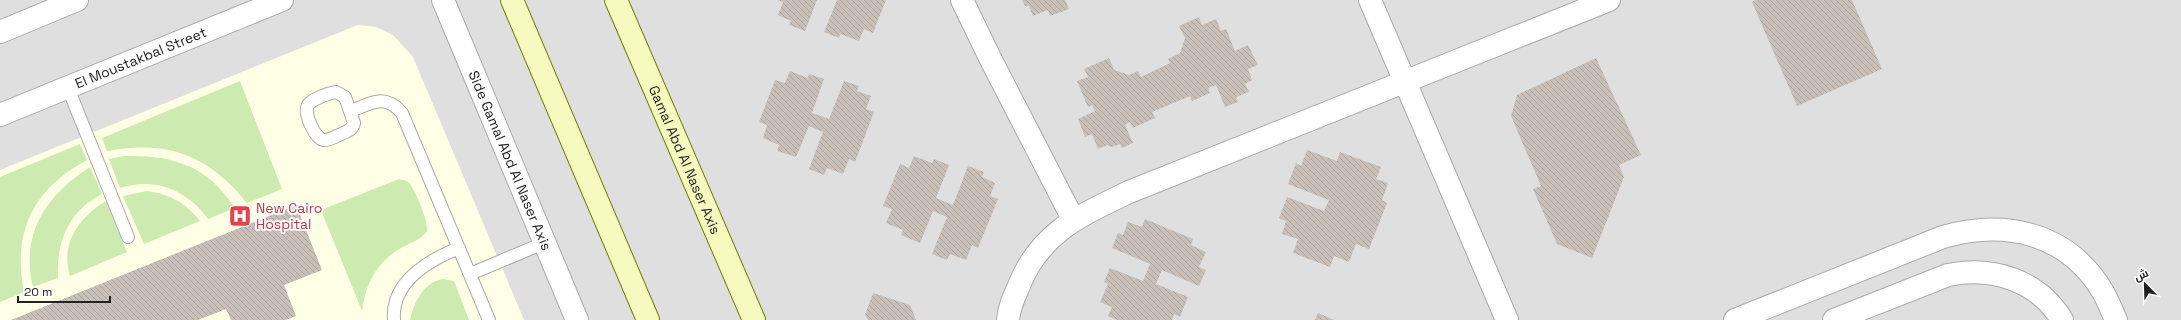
<svg xmlns="http://www.w3.org/2000/svg" width="2181" height="320" font-family="'Space Grotesk',Cairo,sans-serif">
  <style>
    .residential { fill: #e0dfdf }
    .education { fill: #ffffe5 }
    .grass { fill: #cdebb0 }
    .building { fill: url(#building-back-hatch) }
    .lines { fill: none; stroke-linecap: round; stroke-linejoin: round }
    .service-casing { stroke: #a9a9a9; stroke-width: 14 }
    .minor-casing { stroke: #a9a9a9; stroke-width: 24 }
    .tertiary-casing { stroke: #a9a9a9; stroke-width: 24 }
    .secondary-casing { stroke: #707d05; stroke-width: 24 }
    .service { stroke: #fff; stroke-width: 12 }
    .minor { stroke: #fff; stroke-width: 22 }
    .tertiary { stroke: #fff; stroke-width: 22 }
    .secondary { stroke: #f7fabf; stroke-width: 22 }
    .labels { text-anchor: middle; dominant-baseline: central; stroke-width: 4; stroke-linejoin: round; paint-order: stroke }
    .street-label { font-size: 14px; fill: #222; stroke: #fff }
    .health-label { font-size: 14px; fill: #be3a42; stroke: #fff; text-anchor: start }
  </style>
  <defs>
    <pattern id="building-back-hatch" width="6" height="6" patternUnits="userSpaceOnUse"><rect width="6" height="6" fill="#c7bfb8"/><path d="M-1 5l2 2M0 0l6 6M5-1l2 2" fill="none" stroke="#aba49e"/></pattern>
  </defs>
  <rect width="100%" height="100%" fill="#f2efe9"/>
  <path class="residential" d="M0,0H2181V320H0Z"/>
  <path class="education" d="M358,25L376,27L393,35L413,57L524,320H0V170Z"/>
  <path class="grass" d="M240,81L282,189L247,203C208,155 168,140 107,151L102,138Z
    M80,144L87,160C33,189 12,232 24,292L0,302V177Z
    M124,156C173,155 207,165 235,208L208,219C187,190 155,177 120,188L109,159Z
    M90,167L102,194C69,211 56,241 58,278L33,287C20,234 46,195 90,167Z
    M399,179L407,181C415,188 428,220 427,231C421,240 410,243 401,248C377,261 365,285 362,311L321,210Z
    M147,191C170,194 186,203 200,221L144,244L123,196Z
    M106,201L127,252L70,276C60,244 79,217 106,201Z
    M443,279L454,281L469,320H410C414,302 424,282 443,279Z"/>
  <path class="building" d="M778,0H817L805,31L789,25L791,21L778,15L783,2Z
    M837,0H886L873,33L864,29L859,41L840,34L839,38L824,32Z
    M1022,0H1065L1069,9L1050,16L1048,10L1033,16L1029,6H1025Z
    M1756,0H1852L1882,69L1797,106L1752,2Z
    M1199,17L1202,25L1216,19L1221,31L1226,29L1235,51L1248,45L1258,65L1248,69L1252,80L1245,84L1249,92L1236,97L1238,102L1225,107L1216,85L1208,88L1210,93L1192,101L1190,96L1152,112L1155,118L1133,128L1130,122L1125,125L1133,143L1122,148L1120,144L1111,147L1107,145L1098,149L1092,134L1085,137L1078,119L1095,111L1092,105L1088,107L1077,81L1088,77L1084,69L1109,58L1114,70L1129,75L1138,71L1141,77L1170,63L1168,59L1180,53L1185,38L1179,26Z
    M1596,58L1641,155L1619,165L1624,177L1592,258L1557,244L1533,189L1541,186L1511,116L1517,95Z
    M790,71L808,78L809,74L824,79L812,113L829,119L844,81L859,86L857,91L871,96L866,109L874,112L855,162L849,159L843,174L827,168L824,175L809,169L823,132L809,126L796,157L777,151L779,145L763,138L767,125L759,122L775,80L785,83Z
    M1307,150L1337,161L1340,152L1381,167L1376,179L1388,183L1382,200L1387,203L1369,249L1356,244L1349,262L1334,256L1330,267L1293,253L1298,239L1282,234L1286,221L1279,218L1287,197L1324,211L1329,200L1288,184L1296,163L1301,166Z
    M914,156L932,163L934,159L949,165L936,198L953,205L968,166L984,172L982,177L995,183L990,196L998,199L978,248L972,245L966,260L950,254L947,260L932,254L947,217L933,211L920,243L901,235L903,230L886,223L892,209L883,206L900,164L909,168Z
    M296,205L322,270L284,285L296,316L286,320H231L226,309L198,320H11Z
    M1145,219L1193,239L1191,245L1206,252L1199,267L1206,270L1199,286L1162,270L1156,284L1188,297L1180,317L1174,314L1172,320H1117L1108,316L1112,307L1100,302L1108,284L1104,282L1110,268L1143,281L1150,264L1112,248L1118,233L1123,235L1128,222L1142,227Z
    M873,293L910,305L916,320H868L865,315Z
    M1318,313L1334,320H1315Z"/>
  <g class="lines">
    <g class="service-casing">
      <path id="service" d="M68,88L128,237
        M336,92L345,97L354,123C352,130 348,131 341,134C336,136 329,141 323,140C315,138 303,113 308,105C312,99 329,93 336,92Z
        M351,111C371,103 385,93 402,113L489,320
        M470,274L544,243
        M394,320C391,282 429,260 459,248"/>
    </g>
    <g class="minor-casing">
      <path id="minor" d="M962,0L990,58L1073,219
        M1370,0L1507,320
        M1008,320C1009,308 1013,299 1018,288C1039,233 1079,216 1129,192L1609,0
        M1735,320L1943,237C2006,219 2068,233 2103,292C2108,301 2112,311 2116,320
        M1834,320L1948,275C1992,266 2038,280 2062,320"/>
    </g>
    <g class="tertiary-casing">
      <g id="tertiary">
        <path id="s1" d="M443,0L577,320"/>
        <path d="M0,32L77,0"/>
        <path id="s2" d="M0,115L282,0"/>
      </g>
    </g>
    <g class="secondary-casing">
      <g id="secondary">
        <path d="M512,0L648,320"/>
        <path id="s3" d="M616,0L754,320"/>
      </g>
    </g>
    <use href="#service" class="service"/>
    <use href="#minor" class="minor"/>
    <use href="#tertiary" class="tertiary"/>
    <use href="#secondary" class="secondary"/>
  </g>
  <defs>
    <g id="hospital-square" transform="scale(1.15)"><rect x="-9" y="-9" width="18" height="18" rx="4" fill="#e0444e" stroke="#fff"/><path d="M-5-5h3v3.5h4V-5h3V5h-3V1.5h-4V5h-3Z" fill="#fff"/></g>
  </defs>
  <g fill-rule="evenodd">
    <use href="#hospital-square" x="240" y="216"/>
  </g>
  <g class="labels">
    <g class="street-label">
      <text stroke="none"><textPath href="#s2" startOffset="152">El Moustakbal Street</textPath></text>
      <text stroke="none"><textPath href="#s1" startOffset="174">Side Gamal Abd Al Naser Axis</textPath></text>
      <text stroke="none"><textPath href="#s3" startOffset="174">Gamal Abd Al Naser Axis</textPath></text>
    </g>
    <g class="health-label">
      <text x="256" y="208">New Cairo<tspan x="256" dy="16">Hospital</tspan></text>
    </g>
  </g>
  <g transform="translate(2145 284) rotate(337)" stroke="#ffffff" stroke-width="3" paint-order="stroke">
  <path d="M0-3L7 15L0 10L-7 15Z" fill="#222222"/>
  <text y="-6" font-size="11" font-weight="bold" text-anchor="middle" fill="#222222">ش</text>
  </g>
  <path d="M18 296v6h92v-6" fill="none" stroke="#222222" stroke-width="2"/>
  <text x="24" y="296" font-size="12" fill="#222222" stroke="#ffffff" stroke-width="3" paint-order="stroke">20 m</text>
</svg>
